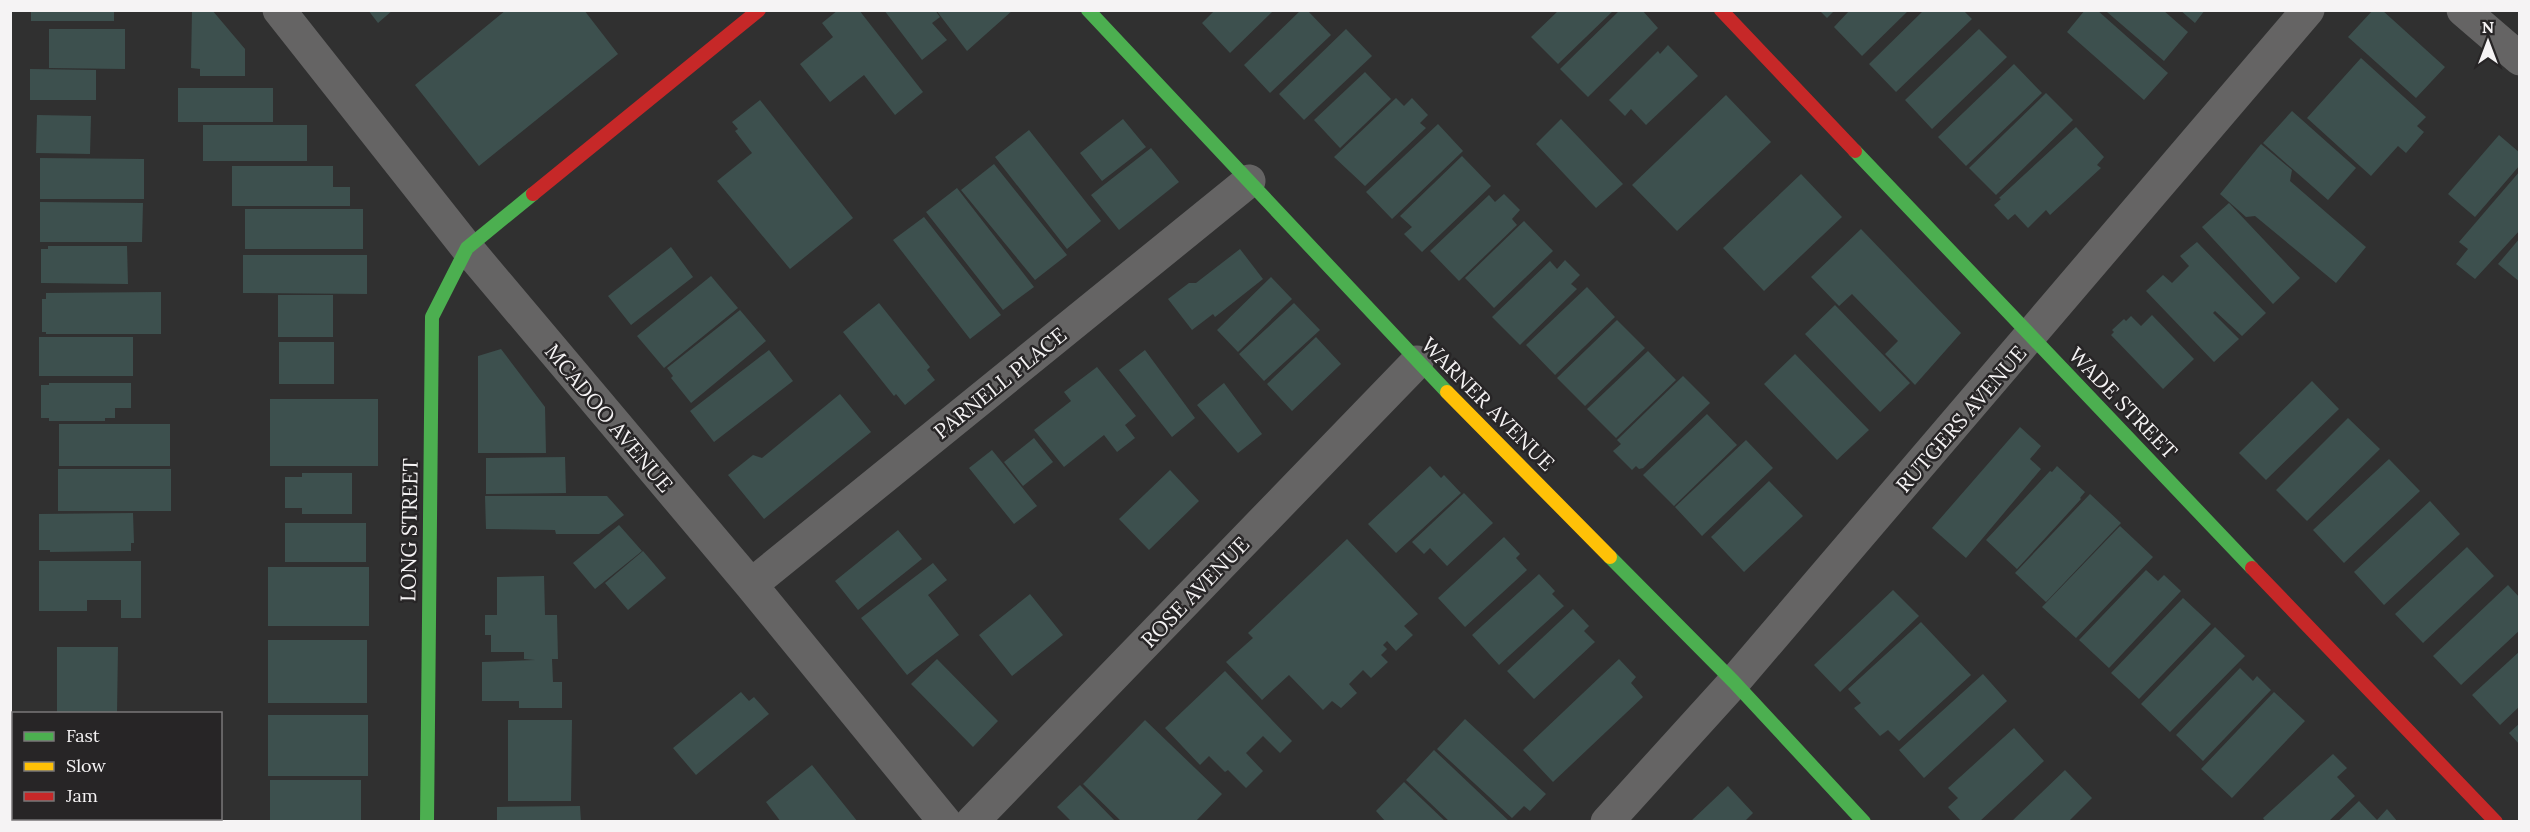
<svg xmlns="http://www.w3.org/2000/svg" width="2530" height="832" font-family="Lora,serif">
  <style>
    .building { fill: #3d504e }
    .lines { fill: none; stroke-linecap: round; stroke-linejoin: round }
    .street { stroke: #656464; stroke-width: 33 }
    .fast { stroke: #4caf50; stroke-width: 14 }
    .slow { stroke: #ffc107; stroke-width: 14 }
    .jam { stroke: #c62828; stroke-width: 14 }
    .labels { text-anchor: middle; dominant-baseline: central; stroke-width: 5; stroke-linejoin: round; paint-order: stroke }
    .street-label { font-size: 21px; fill: #f5f3f4; stroke: #272526 }
  </style>
  <rect width="100%" height="100%" fill="#303030"/>
  <path class="building" d="M31,10H114V21H31Z
    M192,10H212L245,49V76H200V69L191,68Z
    M368,10H393L378,23Z
    M506,10H584L618,54L479,166L415,85Z
    M838,10H859L923,92L895,115L864,75L830,102L800,64L833,37L822,23Z
    M884,10H935L940,17L932,23L947,40L922,60Z
    M936,10H1013L967,51Z
    M1215,10H1274L1230,53L1202,23Z
    M1301,10H1307L1331,35L1270,93L1244,65Z
    M1559,10H1614L1558,64L1531,37Z
    M1620,10H1642L1658,28L1588,97L1560,69Z
    M1819,10H1835L1827,18Z
    M1850,10H1909L1862,56L1834,27Z
    M1924,10H1963L1972,19L1896,92L1869,64Z
    M2085,10H2097L2168,73L2144,100L2067,32Z
    M2109,10H2163L2188,32L2164,61L2107,12Z
    M2180,10H2205L2195,23Z
    M2373,10H2382L2445,67L2416,98L2348,37Z
    M49,29H125V69L49,68Z
    M1346,29L1372,56L1304,120L1279,94Z
    M1979,29L2007,57L1932,129L1905,100Z
    M1668,45L1698,76L1646,125L1631,109L1625,116L1609,100L1658,51L1660,54Z
    M2361,58L2426,117L2417,126L2424,132L2406,153L2398,146L2371,176L2307,118Z
    M2014,64L2042,93L1966,166L1938,137Z
    M30,69L96,70V100H30Z
    M1365,72L1391,99L1340,148L1314,120Z
    M178,88H273V122H178Z
    M2046,93L2073,120L1996,195L1969,168Z
    M1726,95L1771,142L1677,231L1632,185Z
    M1396,98L1404,106L1412,98L1428,115L1420,123L1426,128L1365,186L1334,157Z
    M760,100L853,218L790,269L717,181L752,153L735,131L738,129L732,122Z
    M2292,111L2356,168L2328,200L2263,143Z
    M37,115L91,116L90,154L36,153Z
    M1123,119L1146,147L1102,181L1080,153Z
    M1561,119L1623,184L1596,208L1536,144Z
    M1438,124L1463,151L1392,219L1366,192Z
    M203,125H307V161H203Z
    M2076,127L2104,157L2097,165L2101,168L2050,215L2046,210L2028,228L2015,214L2008,220L1994,205L2001,199L1999,198Z
    M1029,130L1101,221L1067,249L995,157Z
    M2499,135L2520,153V165L2475,217L2448,194Z
    M2261,144L2292,170L2290,181L2366,247L2336,283L2255,216L2246,217L2220,194Z
    M1151,148L1179,182L1119,230L1091,195Z
    M1462,156L1491,186L1422,252L1404,234L1412,227L1400,216Z
    M40,158L144,159V199H40Z
    M994,164L1067,255L1035,280L961,190Z
    M232,166H333V187H350V206H232Z
    M2520,171V230L2475,279L2456,264L2468,249L2459,242Z
    M1801,174L1842,217L1764,291L1723,248Z
    M957,188L1034,287L1003,310L926,212Z
    M1504,194L1520,210L1512,219L1517,225L1459,281L1430,251L1489,195L1495,202Z
    M40,202L143,203L142,242H40Z
    M2229,203L2300,278L2273,304L2202,227Z
    M245,209H363V249H245Z
    M924,217L1001,315L970,339L893,240Z
    M1524,221L1553,251L1494,308L1465,278Z
    M1861,229L1961,333L1915,385L1885,354L1898,341L1852,294L1839,306L1811,277Z
    M2520,238V282L2498,264Z
    M2197,242L2266,313L2242,336L2215,311L2213,313L2239,339L2214,362L2146,291L2163,275L2172,283L2189,266L2180,256Z
    M48,246H127L128,284L41,283V249H48Z
    M671,247L693,277L631,325L608,296Z
    M1240,249L1263,279L1215,317L1213,314L1192,330L1168,299L1189,283H1196Z
    M243,255H367V294L243,293Z
    M1565,260L1580,275L1571,284L1577,289L1520,345L1492,317L1550,261L1557,269Z
    M711,276L738,308L664,368L637,336Z
    M1271,277L1292,299L1238,352L1217,330Z
    M1587,287L1615,317L1555,375L1526,345Z
    M161,292V334H46V332H42V299H46V293Z
    M278,295H333V337H278Z
    M879,303L930,367L927,370L935,380L905,405L896,394L894,396L843,332Z
    M1294,303L1320,330L1264,381L1239,354Z
    M1835,305L1910,383L1880,412L1805,334Z
    M740,310L766,341L691,403L671,378L673,376L667,368Z
    M2152,315L2194,359L2163,389L2111,335L2114,332L2112,330L2124,319L2126,321L2131,316L2141,326Z
    M1617,320L1645,348L1585,406L1557,378Z
    M39,337H133V376H39Z
    M1316,337L1341,364L1292,411L1267,384Z
    M279,342H334V384H279Z
    M501,349L545,407L546,453H478V356Z
    M769,350L793,381L714,442L690,411Z
    M1145,350L1195,418L1172,437L1119,370Z
    M1648,351L1676,380L1616,438L1587,409Z
    M1795,354L1869,430L1837,460L1764,384Z
    M1097,367L1136,416L1125,425L1135,438L1117,452L1104,435L1064,467L1034,430L1071,401L1064,392Z
    M1683,376L1710,403L1643,468L1639,469L1636,466L1632,470L1613,451L1621,444L1617,440Z
    M2312,381L2339,409L2266,480L2239,453Z
    M49,383H131V408H115V418H105V421H49V418H41V385H49Z
    M1224,383L1262,434L1238,453L1197,405Z
    M840,394L871,432L764,519L728,475L753,455L762,458Z
    M270,399H378V466H270Z
    M1707,414L1737,445L1674,506L1643,475Z
    M2348,418L2380,449L2307,521L2276,490Z
    M59,424H170V466H59Z
    M2020,427L2041,446L2030,459L2041,469L1966,558L1932,528Z
    M1034,438L1053,462L1023,486L1004,462Z
    M1746,440L1773,468L1702,536L1675,507Z
    M992,450L1037,506L1014,524L969,468Z
    M565,457L566,493L486,494V458Z
    M2389,459L2420,491L2344,563L2313,530Z
    M1430,466L1441,478L1444,475L1461,493L1396,553L1368,524Z
    M2057,466L2085,492L2080,498L2081,499L2017,569L1986,540L2050,471L2052,472Z
    M58,469H171V511H58Z
    M1170,470L1199,501L1149,550L1119,519Z
    M302,473H352V514H302V508H285V477H302Z
    M1769,481L1803,516L1744,572L1711,537Z
    M1464,493L1493,523L1447,566L1430,548L1424,554L1412,542Z
    M2090,494L2121,523L2046,602L2015,573Z
    M485,496H607L624,515L599,534H556L555,530L486,529Z
    M2430,501L2460,534L2384,605L2354,572Z
    M133,513L134,543H131V551L50,552V550H39V514Z
    M285,523H366V562H285Z
    M619,525L642,551L595,589L573,563Z
    M2120,526L2153,557L2076,638L2042,607Z
    M898,530L922,559L858,610L835,581Z
    M1504,537L1520,554L1516,558L1527,570L1465,627L1438,598Z
    M1347,539L1418,614L1404,626L1413,635L1396,651L1387,641L1383,645L1387,649L1381,655L1388,662L1371,678L1363,670L1349,684L1357,693L1341,708L1332,701L1323,710L1289,675L1262,700L1226,662L1253,638L1248,633Z
    M2467,547L2494,576L2423,643L2395,614Z
    M643,551L666,578L628,610L605,583Z
    M39,561H141V618H121V600H87V611H39Z
    M933,563L947,580L928,595L959,635L907,675L861,618Z
    M268,567H369V626H268Z
    M2146,570L2158,581L2164,575L2181,591L2109,668L2079,640Z
    M1539,574L1555,591L1552,594L1564,606L1499,665L1472,635Z
    M544,576L545,615H557L558,659H552L553,682H562V708H519V701H482V662L535,660L524,659V652H491V635H485V615H497V577Z
    M2508,585L2520,598V630L2461,685L2433,656Z
    M1893,590L1919,616L1840,692L1814,665Z
    M1030,594L1063,635L1012,676L979,635Z
    M2183,598L2211,624L2139,699L2111,673Z
    M1573,609L1589,626L1584,631L1595,642L1534,699L1507,671Z
    M1921,622L1971,675L1899,741L1888,730L1880,736L1854,708L1861,703L1848,689Z
    M2215,627L2245,656L2170,732L2141,704Z
    M268,640H367V703H268Z
    M57,647H118L117,714H57Z
    M2520,651V706L2500,725L2472,695Z
    M937,659L998,721L973,747L911,684Z
    M1619,659L1636,677L1631,683L1643,697L1553,782L1523,750Z
    M2240,668L2253,681L2257,676L2271,690L2203,761L2176,735Z
    M1225,671L1292,741L1280,753L1263,736L1246,753L1263,771L1246,788L1228,770L1225,772L1209,756L1200,765L1165,728Z
    M1983,674L2007,701L1924,778L1899,750Z
    M741,692L749,701L754,697L769,714L696,775L673,748Z
    M2274,692L2305,721L2232,798L2201,769Z
    M268,715H368V776H268Z
    M1465,719L1546,794L1530,811L1524,806L1512,818L1437,749Z
    M508,720H572L571,801H508Z
    M1145,720L1222,794L1195,822H1122L1083,784Z
    M2520,723V745L2509,733Z
    M2014,728L2044,761L1979,822H1962L1948,807L1958,798L1948,788Z
    M1434,750L1510,822H1450L1406,780Z
    M2333,754L2347,768L2337,777L2355,796L2328,822H2266L2263,818Z
    M812,765L858,822H781L766,802Z
    M2065,770L2092,798L2068,822H2011Z
    M270,780H361V822H270Z
    M1404,782L1446,822H1386L1376,811Z
    M1080,785L1116,822H1072L1057,807Z
    M1728,786L1753,813L1744,822H1690Z
    M2359,801L2377,820L2387,809L2398,822H2337Z
    M580,806L581,822H497V807Z
    M35,818H133V822L35,821Z"/>
  <g class="lines">
    <path class="street" d="M279,10L467,248L751,585L945,822
      M2463,10L2520,59
      M751,585L1249,181
      M972,822L1417,362
      M1607,822L1734,682L2308,10"/>
    <path class="fast" d="M1088,10L1447,392
      M1855,151L2252,568
      M1610,557L1734,682L1864,822
      M427,822L432,317L467,248L533,194"/>
    <path class="slow" d="M1447,392L1610,557"/>
    <path class="jam" d="M1721,10L1855,151
      M533,194L759,10
      M2252,568L2496,822"/>
  </g>
  <g class="labels">
    <g class="street-label">
      <text transform="translate(1000 383) rotate(-39)">PARNELL PLACE</text>
      <text transform="translate(2123 403) rotate(46)">WADE STREET</text>
      <text transform="translate(1488 404) rotate(45)">WARNER AVENUE</text>
      <text transform="translate(609 418) rotate(50)">MCADOO AVENUE</text>
      <text transform="translate(1961 419) rotate(-49)">RUTGERS AVENUE</text>
      <text transform="translate(409 530) rotate(-89)">LONG STREET</text>
      <text transform="translate(1195 592) rotate(-46)">ROSE AVENUE</text>
    </g>
  </g>
  <rect width="2530" height="832" fill="none" stroke="#f5f3f4" stroke-width="24"/>
  <rect x="12" y="712" width="210" height="108" fill="#272526" stroke="#797778" stroke-width="1.5"/>
  <rect x="24" y="732" width="30" height="9" fill="#4caf50" stroke="#797778" stroke-width="1.5"/>
  <text x="66" y="742" font-size="18" fill="#f5f3f4">Fast</text>
  <rect x="24" y="762" width="30" height="9" fill="#ffc107" stroke="#797778" stroke-width="1.5"/>
  <text x="66" y="772" font-size="18" fill="#f5f3f4">Slow</text>
  <rect x="24" y="792" width="30" height="9" fill="#c62828" stroke="#797778" stroke-width="1.5"/>
  <text x="66" y="802" font-size="18" fill="#f5f3f4">Jam</text>
  <g transform="translate(2488 42)" stroke="#272526" stroke-width="4.5" paint-order="stroke">
  <path d="M0-4.5L10 22L0 15L-10 22Z" fill="#f5f3f4"/>
  <text y="-9" font-size="16" font-weight="bold" text-anchor="middle" fill="#f5f3f4">N</text>
  </g>
</svg>
